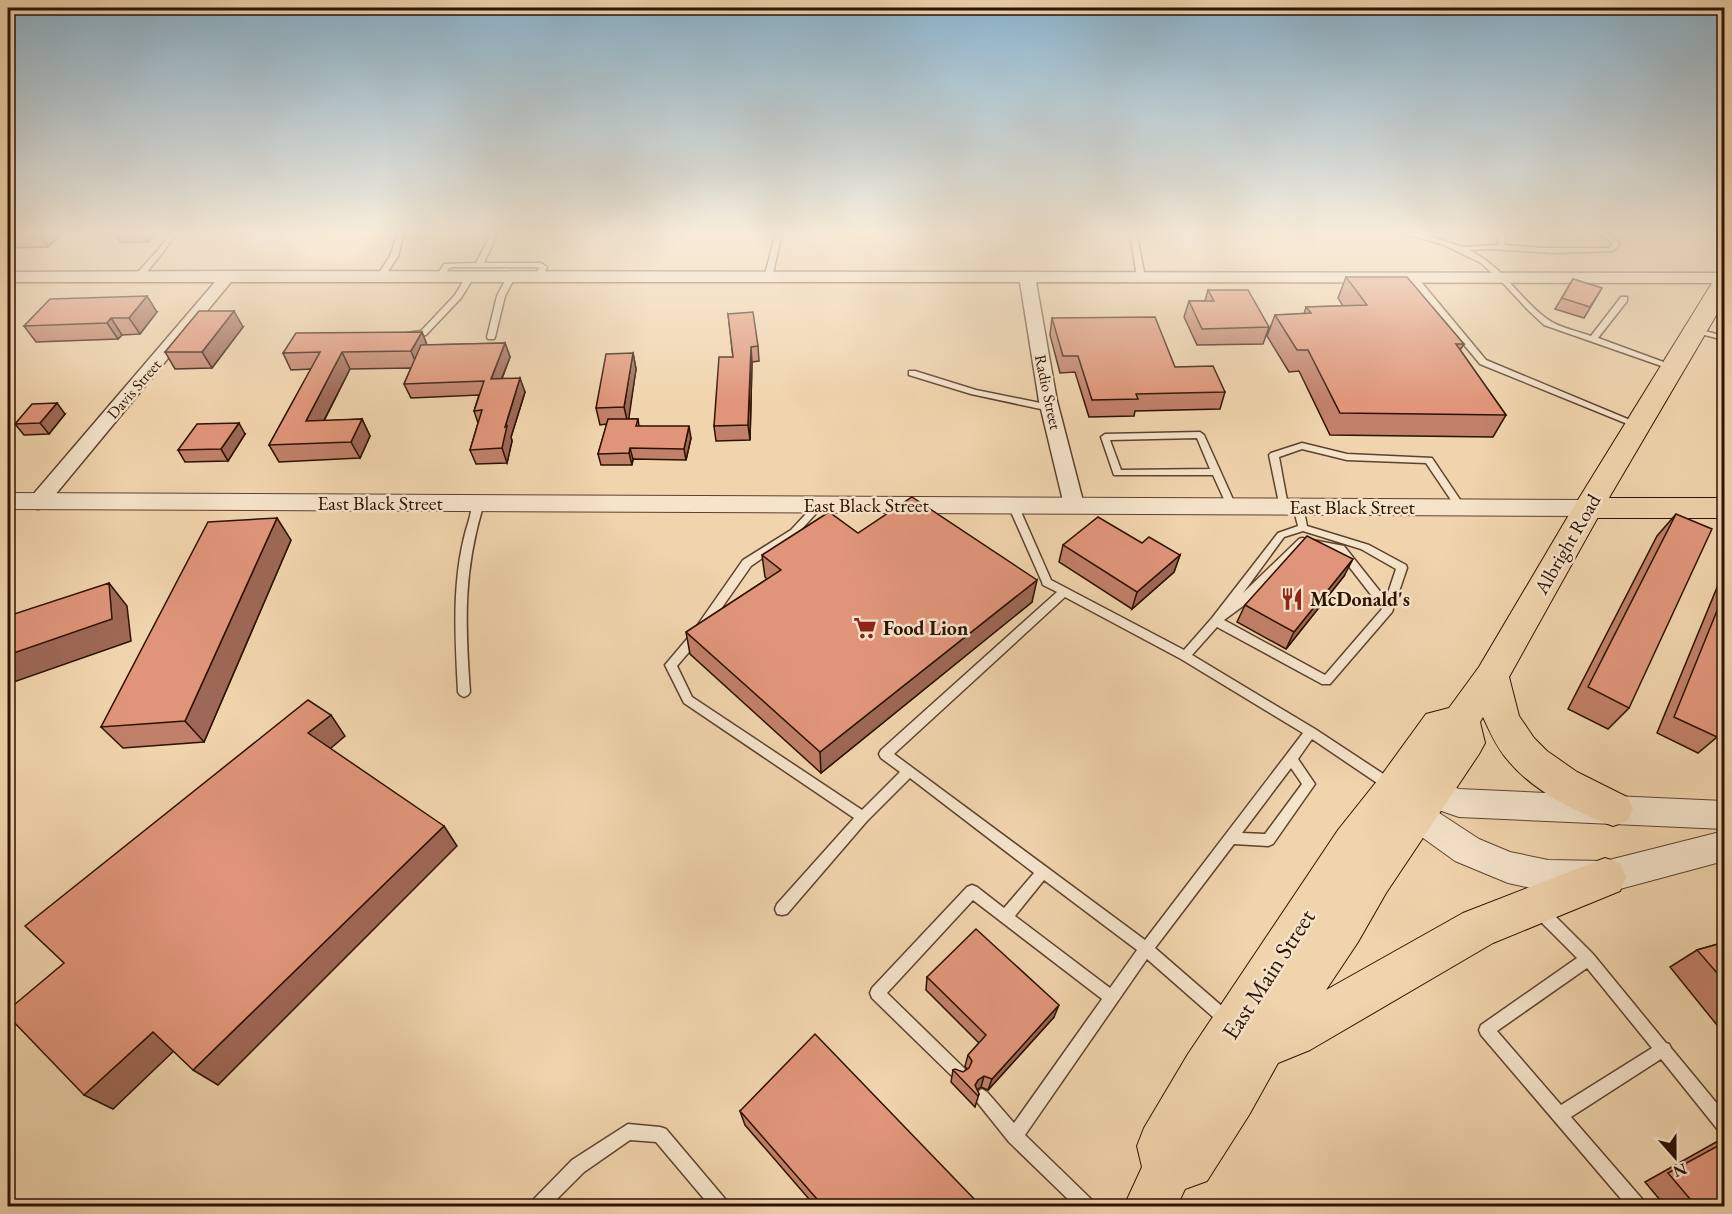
<svg xmlns="http://www.w3.org/2000/svg" width="1732" height="1214" font-family="'EB Garamond',serif">
  <style>
    .lines { fill: none; stroke-linecap: round; stroke-linejoin: round }
    .service-casing { stroke: #5e422d; stroke-width: 3 }
    .minor-casing { stroke: #5e422d; stroke-width: 3 }
    .tertiary-casing { stroke: #5e422d; stroke-width: 2 }
    .primary-casing { stroke: #2d1202; stroke-width: 2 }
    .trunk-casing { stroke: #2d1202; stroke-width: 2 }
    .service { fill: #f5e3ca; fill-rule: evenodd }
    .minor { fill: #f5e3ca; fill-rule: evenodd }
    .tertiary { fill: #f5e3ca; fill-rule: evenodd }
    .primary { fill: #f0d4ad; fill-rule: evenodd }
    .trunk { fill: #f0d4ad; fill-rule: evenodd }
    .wall { fill: #c18069; stroke: #2d1202; stroke-width: 1.5 }
    .shaded-wall { fill: #9d6855; stroke: #2d1202; stroke-width: 1.5 }
    .building { fill: #e0957a; stroke: #2d1202; stroke-width: 1.5 }
    .labels { text-anchor: middle; dominant-baseline: central; stroke-width: 5; stroke-linejoin: round; paint-order: stroke }
    .far-street-label { font-size: 16px; fill: #2d1202; stroke: #f5e3ca }
    .street-label { font-size: 20px; fill: #2d1202; stroke: #f5e3ca }
    .poi-label { font-size: 20px; font-weight: bold; fill: #2d1202; stroke: #f5e3ca; text-anchor: start }
    .near-street-label { font-size: 24px; fill: #2d1202; stroke: #f5e3ca }
  </style>
  <rect width="100%" height="100%" fill="#f0d4ad"/>
  <filter id="stains"><feTurbulence type="fractalNoise" baseFrequency=".00333" numOctaves="4"/><feColorMatrix values="0 0 0 0 .2 0 0 0 0 .09 0 0 0 0 .02 0 0 0 .5 -.17"/></filter>
  <radialGradient id="worn" r=".72"><stop offset=".6" stop-color="#630" stop-opacity="0"/><stop offset="1" stop-color="#630" stop-opacity=".3"/></radialGradient>
  <g class="lines">
    <g class="service-casing">
      <path id="service" d="M171,232H177L164,251L141,279H135V275L159,249Z
        M398,232H404L398,256L384,278H378L377,276L390,256Z
        M492,232H498L484,263H541L547,267L542,279L535,277L539,268L537,267H453L449,268L443,279H437L436,277L444,264L476,263Z
        M776,232H782L772,278L768,280L764,278Z
        M1130,232H1415L1463,247L1499,245L1498,238L1502,232H1509L1504,238L1505,245L1543,248H1609L1613,244L1604,236L1591,232C1604,232 1611,234 1620,244L1613,251L1554,253L1492,249L1469,250C1504,267 1518,298 1547,319C1559,328 1578,331 1591,336L1621,297H1627V301L1598,338L1677,367L1676,369H1670L1544,325L1528,310L1502,282L1481,263L1444,245L1406,234L1137,235L1145,278L1141,280L1137,278Z
        M467,275L474,277L461,298L426,335L407,337V333L421,331L455,295Z
        M508,275L515,277L505,296L495,337L494,339H488L487,337L497,296Z
        M1411,277H1417L1486,360L1642,425L1638,428L1635,427L1480,364L1411,281Z
        M1693,328L1724,336V340L1693,332Z
        M909,371H915L976,390L1050,405L1054,408L1050,411L971,394L909,375Z
        M1200,432L1204,435L1236,506L1234,508H1228L1213,475H1114L1101,437L1105,434ZM1197,438L1210,469L1121,470L1110,440Z
        M1302,443L1347,454L1432,458L1465,507L1460,510L1457,509L1426,463L1347,460L1302,449L1279,457L1288,506L1286,508H1280L1269,455L1271,453Z
        M479,500L484,503C463,571 465,622 470,692L468,695L464,697L460,695L458,692C455,634 451,575 469,520C471,512 472,503 479,500Z
        M820,501L823,502L825,504L823,506L797,534L751,566L700,639L677,666L692,697L862,810L900,772L881,758L879,754L881,750L1057,592L1043,585L1042,582L1008,505L1010,503H1016L1018,505L1051,580L1184,650L1212,618L1278,533L1298,526L1293,506L1295,504H1301L1303,506L1307,526L1369,545L1406,565L1407,568L1392,612L1330,684H1322L1217,627L1192,655L1315,729L1394,781L1396,785L1394,789L1390,790L1386,789L1312,739L1298,759L1315,784L1273,844L1268,846L1234,844L1155,948L1231,1014L1233,1019L1231,1024L1226,1026L1221,1024L1147,959L1025,1135L1092,1200L1094,1206H1075L1009,1142L977,1102L974,1097L977,1092L982,1089L987,1092L1014,1123L1102,999L973,900L887,993L964,1068L967,1073L964,1078L959,1081L954,1078L872,998L870,993L872,988L967,887L972,885L977,887L1004,908L1034,873L910,778L867,821L787,914L782,915L777,914L775,909L777,904L854,818L684,703L665,665L692,633L743,560L791,530L817,502ZM1303,531L1361,549L1396,569L1386,599L1344,546L1302,538L1299,539L1243,593L1284,537ZM1304,545L1337,551L1382,609L1325,675L1224,620L1243,606ZM1065,597L1181,659L1303,733L1145,940L894,754ZM1291,768L1302,784L1265,834L1242,833ZM1044,880L1137,950L1110,988L1015,916Z
        M1540,905L1545,906L1593,954L1666,1043L1669,1044L1671,1048L1724,1112V1132L1718,1130L1661,1059L1571,1117L1643,1200L1645,1206H1627L1481,1035L1479,1030L1481,1025L1577,958L1535,916L1533,911L1535,906ZM1587,968L1652,1048L1561,1105L1497,1031Z
        M628,1124L660,1127L666,1129L726,1200L728,1206H710L656,1142L630,1140L584,1172L550,1206H531L533,1200L572,1160Z"/>
    </g>
    <g class="minor-casing">
      <path id="minor" d="M228,271L1724,273V283L1036,282L1057,401L1084,505L1081,510L1074,512L1067,510L1064,505L1039,401L1020,282H231L45,507L38,509L31,507L28,502L31,497L215,282H8V272Z"/>
    </g>
    <g class="tertiary-casing">
      <path id="tertiary" d="M8,493L1588,500L1597,502L1600,508L1597,514L1588,516L8,509Z
        M1413,777L1432,779L1459,789L1724,801V829L1459,817L1430,807L1479,839L1510,852L1548,860L1605,861L1724,831V861L1605,893L1548,892L1508,883L1455,861L1405,825L1388,801L1393,791L1398,789L1402,781Z"/>
    </g>
    <g class="primary-casing">
      <path id="primary" d="M1588,498H1724V518H1588L1577,515L1573,508L1577,501Z"/>
    </g>
    <g class="trunk-casing">
      <path id="trunk" d="M1724,276V302L1603,508L1509,677L1519,716L1534,738L1547,751L1577,772L1627,797L1633,809L1627,821L1613,826C1575,812 1532,791 1506,758C1496,746 1490,732 1483,717L1480,722L1485,743L1479,754L1386,893L1358,942L1326,990L1463,913L1605,858L1620,863L1626,877L1620,891L1493,943L1310,1050L1278,1063L1249,1115L1207,1181L1185,1189L1177,1206H1124L1142,1167L1137,1146L1144,1128L1188,1054L1338,830L1381,776L1426,714L1449,708L1479,667L1573,508L1712,283L1716,278Z"/>
    </g>
    <use href="#service" class="service"/>
    <use href="#minor" class="minor"/>
    <use href="#tertiary" class="tertiary"/>
    <use href="#primary" class="primary"/>
    <use href="#trunk" class="trunk"/>
  </g>
  <path class="wall" d="M8,232H73L62,233L48,247L8,248Z
    M114,232H159L148,242H120Z
    M1346,277L1464,344L1460,350L1506,415L1493,437L1330,435L1299,371L1289,372L1267,336L1275,315L1304,314L1306,307L1343,306L1338,298Z
    M1573,279L1602,288L1584,318L1555,309Z
    M1208,290L1269,327L1263,344L1197,345L1184,317L1189,301H1205Z
    M157,312L140,334L122,335L118,339L36,342L24,326Z
    M728,314L758,346L759,361L752,362L750,440L716,441L714,426L733,357Z
    M1052,318L1175,367L1225,392L1220,409L1135,411L1134,416L1089,417L1075,372L1060,373L1050,335Z
    M243,327L212,368L175,369L165,352Z
    M422,332L427,345L505,343L510,357L502,379L525,392L511,437L512,441L507,463L476,464L470,450L478,423L474,411L479,395L411,398L404,384L411,368L350,369L324,421L362,419L370,436L360,458L279,462L269,445L311,369L291,370L283,353Z
    M633,353L636,369L628,419H638L639,426L691,438L686,460L633,459L632,465H601L598,454L607,424L600,425L596,408Z
    M65,414L49,434L24,435L15,424Z
    M245,434L228,461L185,462L178,450Z
    M1676,514L1629,708L1608,729L1568,709L1657,536Z
    M858,533L1032,602L821,773L690,654L686,632L767,579L765,577L762,555Z
    M291,540L204,742L123,748L101,727Z
    M1142,543L1180,555L1174,572L1132,609L1059,562L1063,545Z
    M1725,571V716L1717,737L1698,753L1657,733L1723,573Z
    M1344,576L1286,649L1237,622L1245,605Z
    M1725,942V1035L1670,967L1697,950Z
    M927,977L1054,1017L988,1090L981,1087L977,1089L979,1094L975,1107L951,1082L953,1070L963,1072L967,1069L965,1066L968,1055L979,1043L926,990Z
    M740,1111L978,1206H815L745,1125Z
    M1725,1139V1206H1665L1645,1182L1718,1141Z"/>
  <path class="shaded-wall" d="M38,232H62V233L48,247Z
    M142,232H159L148,242Z
    M147,296L157,312L140,334L129,318Z
    M234,311L243,327L212,368L202,352Z
    M111,318L122,335L118,339L107,323Z
    M422,332L428,348L418,368L411,351Z
    M505,343L510,357L496,393L491,379Z
    M751,347L752,362L750,440L748,425Z
    M342,352L350,369L315,438L306,421Z
    M633,353L636,369L628,424L624,407Z
    M520,378L525,392L511,437L512,441L507,463L502,448L505,427Z
    M57,403L65,414L49,434L40,423Z
    M362,419L370,436L360,458L351,442Z
    M239,423L245,434L228,461L221,449Z
    M689,426L691,438L686,460L684,449Z
    M630,448L633,459L632,465L629,453Z
    M277,518L291,540L204,742L185,721Z
    M1180,555L1174,572L1132,609L1137,592Z
    M1353,559L1344,576L1286,649L1294,632Z
    M1037,580L1032,602L821,773L820,752Z
    M109,583L127,606L131,641L8,684V655Z
    M331,715L345,736L324,754L308,733Z
    M444,826L457,846L218,1085L193,1070Z
    M1059,1005L1054,1017L988,1090L992,1079Z
    M153,1032L178,1047L113,1109L84,1095Z
    M984,1076L981,1087L975,1091V1085L978,1080Z"/>
  <path class="building" d="M1346,277H1407L1464,344H1456L1506,415L1340,413L1308,350H1297L1275,315L1311,313L1306,307L1367,305Z
    M1573,279L1602,288L1590,307L1562,298Z
    M1208,290H1248L1269,327L1202,329L1189,301H1214Z
    M147,296L129,318H111L107,323L24,326L50,299Z
    M199,311H234L202,352H165Z
    M753,312L758,346L751,347L748,425L714,426L719,357H733L728,314Z
    M1155,317L1175,367L1213,366L1225,392L1136,394L1138,399L1092,400L1078,356H1063L1052,318Z
    M422,332L411,351L342,352L306,421L362,419L351,442L269,445L320,352L283,353L296,333Z
    M505,343L491,379L520,378L505,427L507,426L502,448L470,450L482,410L474,411L484,381L404,384L421,345Z
    M633,353L624,407L596,408L606,354Z
    M57,403L40,423L15,424L32,404Z
    M608,419H638L636,426H689L684,449L630,448L629,453L598,454Z
    M239,423L221,449L178,450L197,424Z
    M912,497L1037,580L820,752L686,632L781,570L762,555L829,512L858,533Z
    M1676,514L1712,529L1629,708L1588,687Z
    M1098,517L1142,543L1149,537L1180,555L1137,592L1063,545Z
    M277,518L185,721L101,727L208,522Z
    M1307,536L1353,559L1294,632L1245,605Z
    M109,583L112,619L8,655V616Z
    M1725,591V716L1717,737L1674,717Z
    M308,700L331,715L308,733L444,826L193,1070L153,1032L84,1095L8,1016V1010L64,963L25,926Z
    M976,929L1059,1005L992,1079L984,1076L978,1080L975,1085L979,1094L978,1096L953,1070L955,1069L963,1072L969,1068L972,1061L968,1055L986,1035L927,977Z
    M1725,942V982L1697,950Z
    M815,1034L979,1204L977,1206H823L740,1111Z
    M1725,1142V1206H1696L1668,1173Z"/>
  <linearGradient id="sky" x2="0" y2="1"><stop stop-color="#89b5d1"/><stop offset="0.58" stop-color="#f8ecda"/><stop offset="1" stop-color="#f8ecda" stop-opacity="0"/></linearGradient>
  <rect width="1732" height="402" fill="url(#sky)"/>
  <defs>
    <g id="restaurant-bare" transform="scale(1.8)"><path d="M-5-6h1v4h1v-4h1v4h1v-4h1v5L-1.5 .5V6h-2V.5L-5-1ZM5-6V6H3V1.5H1.5Q1.5-4 5-6Z" fill="#8f2418" stroke="#f5e3ca" stroke-width="2.5" paint-order="stroke"/></g>
    <g id="supermarket-bare" transform="scale(1.8)"><path d="M-6-5.5h2.5l.6 2H6L4.5 2H-2.5L-4.4-4H-6ZM-1.5 3.2a1.3 1.3 0 1 0 .1 0ZM3 3.2a1.3 1.3 0 1 0 .1 0Z" fill="#8f2418" stroke="#f5e3ca" stroke-width="2.5" paint-order="stroke"/></g>
  </defs>
  <g fill-rule="evenodd">
    <use href="#restaurant-bare" x="1292" y="599"/>
    <use href="#supermarket-bare" x="865" y="628"/>
  </g>
  <g class="labels">
    <g class="far-street-label">
      <text transform="translate(134 389) rotate(-49)">Davis Street</text>
      <text transform="translate(1048 392) rotate(78)">Radio Street</text>
    </g>
    <g class="street-label">
      <text x="380" y="503">East Black Street</text>
      <text x="866" y="505">East Black Street</text>
      <text x="1352" y="507">East Black Street</text>
      <text transform="translate(1567 544) rotate(-60)">Albright Road</text>
    </g>
    <g class="poi-label">
      <text x="1310" y="599">McDonald's</text>
      <text x="883" y="628">Food Lion</text>
    </g>
    <g class="near-street-label">
      <text transform="translate(1268 974) rotate(-57)">East Main Street</text>
    </g>
  </g>
  <rect width="1732" height="1214" fill="none" stroke="#f0d4ad" stroke-width="30"/>
  <rect x="9" y="9" width="1714" height="1196" fill="none" stroke="#2d1202" stroke-width="3"/>
  <rect x="15" y="15" width="1702" height="1184" fill="none" stroke="#2d1202" stroke-width="1.5"/>
  <g transform="translate(1675 1157) rotate(159)" stroke="#f5e3ca" stroke-width="4.5" paint-order="stroke">
  <path d="M0-4.5L10 22L0 15L-10 22Z" fill="#2d1202"/>
  <text y="-9" font-size="16" font-weight="bold" text-anchor="middle" fill="#2d1202">N</text>
  </g>
  <rect width="100%" height="100%" filter="url(#stains)"/>
  <rect width="100%" height="100%" fill="url(#worn)"/>
</svg>
